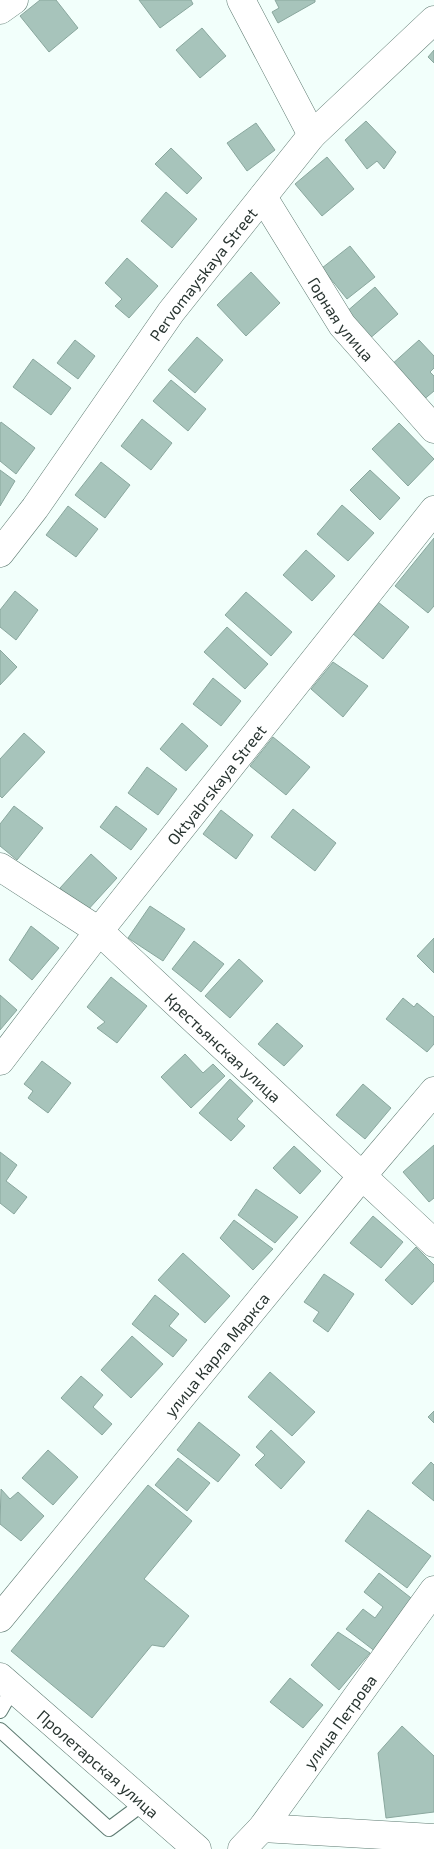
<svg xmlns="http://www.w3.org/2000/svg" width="434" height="1849" font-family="'Exo 2',sans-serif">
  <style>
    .building { fill: #a7c4bb; stroke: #8aa79e }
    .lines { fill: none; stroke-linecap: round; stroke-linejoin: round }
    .lane-casing { stroke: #5f7b72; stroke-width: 16 }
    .street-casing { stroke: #5f7b72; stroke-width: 29 }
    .secondary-casing { stroke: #5f7b72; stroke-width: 29 }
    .lane { stroke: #fff; stroke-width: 14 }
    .street { stroke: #fff; stroke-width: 28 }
    .secondary { stroke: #fff; stroke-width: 28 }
    .labels { text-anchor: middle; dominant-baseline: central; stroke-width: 4.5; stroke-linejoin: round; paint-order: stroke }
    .street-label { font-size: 16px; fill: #293531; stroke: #fff }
  </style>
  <rect width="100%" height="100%" fill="#f2fffb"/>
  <path class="building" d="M40,0H56L78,28L49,52L20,16Z
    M139,0H191L193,4L160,28Z
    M275,0H315V2L278,23L272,12L279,8Z
    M202,28L226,56L200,78L176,50Z
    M434,50V63L428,57Z
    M366,121L396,152L384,169L377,161L367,169L345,140Z
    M256,123L275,150L247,171L227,143Z
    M171,148L202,178L187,194L155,164Z
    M327,157L354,189L322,216L295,184Z
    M166,192L197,219L172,248L141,221Z
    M350,246L375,277L347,299L322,268Z
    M127,258L158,286L129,318L115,306L122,299L105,283Z
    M251,272L280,303L246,336L217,305Z
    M375,287L398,314L368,340L345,313Z
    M197,337L223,360L195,393L168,370Z
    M75,340L95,356L78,379L57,363Z
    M419,340L434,356V368L430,372L434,376V391L422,401L390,366Z
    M33,359L71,388L51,415L13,387Z
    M171,380L206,409L188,431L153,401Z
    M142,419L172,443L151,470L121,446Z
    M1,422L35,448L16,474L0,461V424Z
    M399,423L434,459L408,486L372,449Z
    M101,462L130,485L105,518L75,495Z
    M0,470L15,481L0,506Z
    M370,470L400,498L380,520L350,490Z
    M342,505L374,533L348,561L317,534Z
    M68,506L98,529L76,557L46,535Z
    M434,538V606L428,613L395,586Z
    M306,550L335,576L312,601L283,575Z
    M15,591L38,610L16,640L0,627V610Z
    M246,592L292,632L271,656L225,615Z
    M378,602L409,627L383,659L352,633Z
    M227,627L268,664L245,689L204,652Z
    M0,650L17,667L0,685Z
    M333,662L368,686L343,717L311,689Z
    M213,678L241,701L221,726L193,704Z
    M182,723L208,746L186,771L160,749Z
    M24,733L45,752L2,798L0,796V759Z
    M273,737L310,767L286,795L250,766Z
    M147,767L177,789L158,815L128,793Z
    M14,806L43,828L17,860L0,846V824Z
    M116,806L147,829L131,850L100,827Z
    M293,809L336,843L315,871L271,837Z
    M221,810L253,835L236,859L203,834Z
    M91,854L117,878L86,912L60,888Z
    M150,906L185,929L163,961L128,938Z
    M31,926L59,948L32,980L9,960Z
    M434,938V973L417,956Z
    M194,941L224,964L201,992L172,969Z
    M239,959L263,981L230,1018L205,996Z
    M111,977L147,1006L117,1043L97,1028L105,1022L87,1007Z
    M0,995L17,1010L0,1030Z
    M403,998L414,1007L417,1003L434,1017V1044L427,1052L386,1019Z
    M277,1023L303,1046L284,1066L258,1044Z
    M185,1054L203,1073L213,1064L225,1076L191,1108L161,1077Z
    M42,1061L71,1083L48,1113L28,1098L33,1091L24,1084Z
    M230,1079L253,1101L237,1119L245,1126L231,1141L199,1113Z
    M363,1084L391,1108L365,1139L336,1115Z
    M434,1145V1198L429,1202L403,1172Z
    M294,1146L321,1171L300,1194L273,1168Z
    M0,1152L17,1165L6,1181L27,1197L14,1214L0,1203Z
    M256,1189L298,1217L275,1243L238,1215Z
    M373,1216L403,1242L381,1268L350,1243Z
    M234,1220L273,1249L253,1270L220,1238Z
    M416,1247L434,1265V1281L412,1305L385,1280Z
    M183,1253L230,1296L205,1323L158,1280Z
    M324,1274L354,1294L328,1332L313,1321L319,1312L304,1302Z
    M155,1295L179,1314L169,1326L187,1340L173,1357L132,1324Z
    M132,1336L163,1364L131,1398L101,1370Z
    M270,1372L315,1412L292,1436L248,1397Z
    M81,1376L103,1395L93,1407L112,1424L102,1435L61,1398Z
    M434,1411V1423L428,1417Z
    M199,1422L240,1455L218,1482L177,1450Z
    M271,1430L305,1462L281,1489L255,1465L265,1455L256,1447Z
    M48,1450L78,1477L53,1505L22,1478Z
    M178,1458L210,1483L187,1511L155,1485Z
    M431,1462L434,1465V1501L412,1483Z
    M148,1485L192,1521L144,1579L189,1616L164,1647L152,1645L92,1718L11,1651Z
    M1,1489L10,1499L18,1492L44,1516L21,1541L0,1524Z
    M368,1510L431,1556L407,1588L345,1541Z
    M379,1573L415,1601L376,1652L346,1629L363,1609L375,1618L383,1607L364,1592Z
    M338,1632L370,1653L339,1690L311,1665Z
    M290,1678L323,1705L303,1728L270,1702Z
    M402,1726L434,1756V1812L386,1818L378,1753Z"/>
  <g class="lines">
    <g class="lane-casing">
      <path id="lane" d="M0,1711L13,1688
        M0,1730L109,1829L144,1803"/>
    </g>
    <g class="street-casing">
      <g id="street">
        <path d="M241,0L312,135"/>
        <path d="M0,10L14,0"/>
        <path id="s1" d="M263,197L342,325L434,429"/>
        <path id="s2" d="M0,553L35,508L171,312L312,135L434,20"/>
        <path id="s3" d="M0,867L99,931L434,1243"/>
        <path id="s4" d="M0,1061L99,931L434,510"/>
        <path id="s5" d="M0,1618L362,1176L434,1091"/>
        <path d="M262,1828L434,1838"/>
        <path id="s6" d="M242,1849L262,1828L434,1590"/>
      </g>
    </g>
    <g class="secondary-casing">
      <g id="secondary">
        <path id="s7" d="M0,1677L197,1849"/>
      </g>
    </g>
    <use href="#lane" class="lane"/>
    <use href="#street" class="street"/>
    <use href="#secondary" class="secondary"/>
  </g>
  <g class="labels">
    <g class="street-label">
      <text stroke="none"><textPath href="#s2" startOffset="345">Pervomayskaya Street</textPath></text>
      <text stroke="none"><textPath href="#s1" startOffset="145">Горная улица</textPath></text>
      <text stroke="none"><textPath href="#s4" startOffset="351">Oktyabrskaya Street</textPath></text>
      <text stroke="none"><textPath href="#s3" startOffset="288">Крестьянская улица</textPath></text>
      <text stroke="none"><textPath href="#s5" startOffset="341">улица Карла Маркса</textPath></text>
      <text stroke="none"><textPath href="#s6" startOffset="161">улица Петрова</textPath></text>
      <text stroke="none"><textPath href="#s7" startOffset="131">Пролетарская улица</textPath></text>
    </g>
  </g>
</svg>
